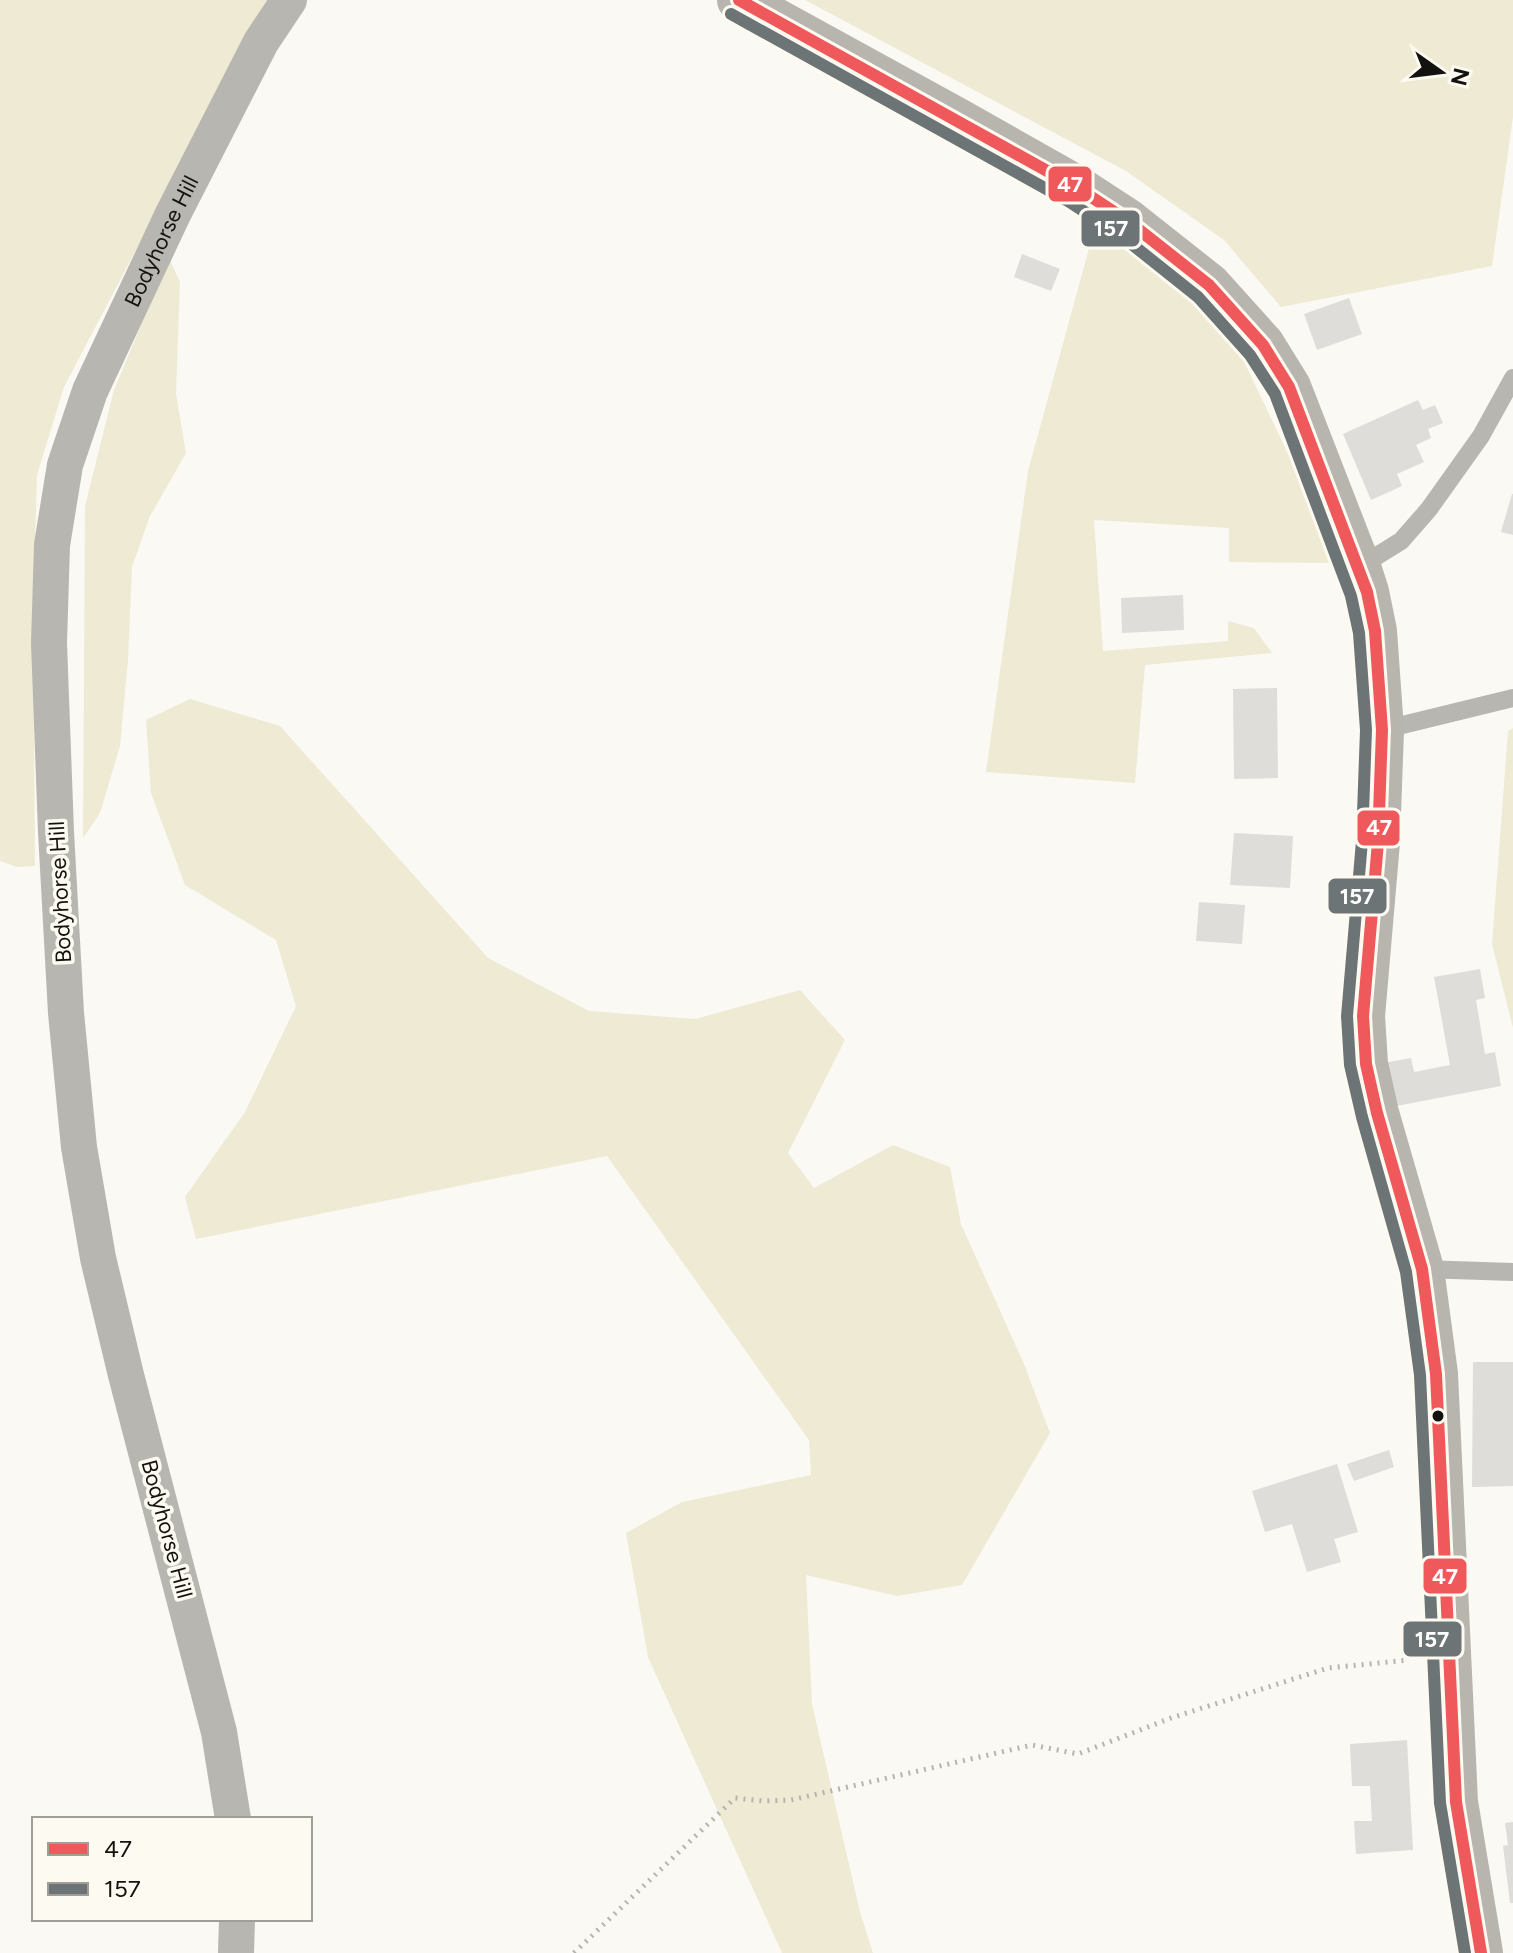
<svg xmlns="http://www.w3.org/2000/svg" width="1513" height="1953" font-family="Figtree,sans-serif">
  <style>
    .grass { fill: #efead4 }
    .building { fill: #deddd9 }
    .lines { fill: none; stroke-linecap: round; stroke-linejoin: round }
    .path { stroke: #b6b4b0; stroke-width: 5; stroke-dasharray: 2 6; stroke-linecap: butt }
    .lane { stroke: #b8b6b1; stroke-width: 18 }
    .street { stroke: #b8b6b1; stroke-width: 36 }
    .secondary { stroke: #b7b5ae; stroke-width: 44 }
    .bus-1-casing { stroke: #fdfbf1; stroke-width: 18 }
    .bus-2-casing { stroke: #fdfbf1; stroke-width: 18 }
    .bus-1 { stroke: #f0595b; stroke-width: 12 }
    .bus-2 { stroke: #6c7476; stroke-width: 12 }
    .bus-dot { fill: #13120f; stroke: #fdfbf1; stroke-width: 3 }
    .labels { text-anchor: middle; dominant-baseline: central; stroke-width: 7; stroke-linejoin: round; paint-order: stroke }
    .street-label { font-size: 22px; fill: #13120f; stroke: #fdfbf1 }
    .line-badge { stroke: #fdfbf1; stroke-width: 3 }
    .badge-label { font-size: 22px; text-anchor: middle; font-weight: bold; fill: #fff }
  </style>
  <rect width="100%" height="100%" fill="#faf9f4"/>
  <path class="grass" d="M0,0H277L223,84L64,387L37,475L33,614L35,866L17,867L0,861Z
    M805,0H1513V117L1492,266L1281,307L1224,240L1126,171Z
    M1099,212L1229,330L1301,481L1331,563L1229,562V528L1094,520L1103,651L1228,641V621L1254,628L1272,653L1145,665L1135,783L986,772L1028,471Z
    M169,258L180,282L176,394L186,453L150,516L132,567L128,660L120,746L100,813L83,838L85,506L114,390Z
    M190,699L280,726L488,958L589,1011L695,1019L800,990L845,1040L788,1153L814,1188L893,1145L950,1167L961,1224L1024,1364L1050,1433L962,1585L897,1596L806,1575L812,1704L860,1912L873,1953H782L648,1657L626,1533L682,1502L811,1475L809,1440L607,1156L196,1239L185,1197L245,1112L296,1006L276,940L185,885L151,793L146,720Z
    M1513,728V1028L1492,944L1508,731Z"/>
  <path class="building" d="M1022,254L1060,269L1051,291L1014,277Z
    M1349,298L1362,334L1317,350L1304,314Z
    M1418,400L1423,410L1435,405L1443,423L1428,429L1431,438L1416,445L1424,462L1397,474L1402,486L1371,500L1343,434Z
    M1512,494H1513V535L1501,532Z
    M1183,595L1184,630L1122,633L1121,598Z
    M1277,688L1278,778L1234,779L1233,689Z
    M1234,833L1293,836L1290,888L1230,885Z
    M1199,902L1245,905L1242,944L1196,941Z
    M1480,969L1485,998L1476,1000L1485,1054L1495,1052L1501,1086L1391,1107L1383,1063L1411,1058L1414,1072L1450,1065L1434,977Z
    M1473,1362H1513V1486L1472,1487Z
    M1389,1450L1394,1467L1354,1481L1347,1464Z
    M1337,1464L1358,1532L1334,1539L1341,1562L1307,1572L1292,1524L1265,1532L1252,1491Z
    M1407,1740L1413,1850L1356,1854L1354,1821H1372L1370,1786H1352L1350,1744Z
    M1513,1822V1903H1510L1503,1846L1508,1845L1505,1823Z"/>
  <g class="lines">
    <path class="path" d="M574,1953L735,1798L763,1801L791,1800L1032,1745L1078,1754L1171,1718L1328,1668L1409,1660"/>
    <path class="lane" d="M1359,567L1401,541L1429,509L1481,436L1513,378
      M1382,730L1513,698
      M1422,1269L1513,1272"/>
    <g class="street">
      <path id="s1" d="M233,1819L219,1732L126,1375L98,1258L79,1147L66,1013L56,832L49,643L52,545L65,465L90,391L173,214L261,42L289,0"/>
      <path d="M236,1953L237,1919"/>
    </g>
    <path class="secondary" d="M739,0L956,119L1076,187L1128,221L1209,285L1263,345L1289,387L1359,567L1367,592L1375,631L1382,730L1378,842L1363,1016L1366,1064L1377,1113L1422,1269L1436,1374L1456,1802L1481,1953"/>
    <g class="bus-1-casing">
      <path id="bus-1" d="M739,0L1076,187L1128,221L1209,285L1263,345L1289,387L1367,592L1375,631L1382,730L1378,842L1363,1016L1366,1064L1377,1113L1422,1269L1436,1374L1456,1802L1481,1953"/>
    </g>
    <g class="bus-2-casing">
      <path id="bus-2" d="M731,14L1068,201L1119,234L1198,297L1250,355L1275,394L1351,596L1359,633L1366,730L1362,841L1347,1016L1350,1065L1362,1117L1406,1272L1420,1375L1440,1803L1465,1953"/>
    </g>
    <use href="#bus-1" class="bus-1"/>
    <use href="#bus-2" class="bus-2"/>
  </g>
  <circle class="bus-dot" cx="1438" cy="1416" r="7"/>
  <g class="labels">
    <g class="street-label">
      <text stroke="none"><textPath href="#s1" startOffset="1618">Bodyhorse Hill</textPath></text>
      <text transform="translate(60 892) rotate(-93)">Bodyhorse Hill</text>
      <text transform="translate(167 1529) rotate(75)">Bodyhorse Hill</text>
    </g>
  </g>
  <g class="line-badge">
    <rect x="1047" y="165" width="46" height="38" rx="8" fill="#f0595b"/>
    <rect x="1080" y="209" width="61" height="39" rx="8" fill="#6c7476"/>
    <rect x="1356" y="809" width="45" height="38" rx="8" fill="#f0595b"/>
    <rect x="1327" y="877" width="61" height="38" rx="8" fill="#6c7476"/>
    <rect x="1422" y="1557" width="46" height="38" rx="8" fill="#f0595b"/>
    <rect x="1402" y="1620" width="61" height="38" rx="8" fill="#6c7476"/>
  </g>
  <g class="badge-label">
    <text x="1070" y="192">47</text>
    <text x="1111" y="236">157</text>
    <text x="1379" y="835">47</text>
    <text x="1357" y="904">157</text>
    <text x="1445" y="1584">47</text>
    <text x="1432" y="1647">157</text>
  </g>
  <rect x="32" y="1817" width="280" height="104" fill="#fdfbf1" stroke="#9f9e97" stroke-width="2"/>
  <rect x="48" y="1843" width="40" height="12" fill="#f0595b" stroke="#9f9e97" stroke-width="2"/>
  <text x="104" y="1857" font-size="24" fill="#13120f">47</text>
  <rect x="48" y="1883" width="40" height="12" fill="#6c7476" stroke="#9f9e97" stroke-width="2"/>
  <text x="104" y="1897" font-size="24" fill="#13120f">157</text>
  <g transform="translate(1441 72) rotate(104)" stroke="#fdfbf1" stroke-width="6" paint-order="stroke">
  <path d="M0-6L14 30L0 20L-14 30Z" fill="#13120f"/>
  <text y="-12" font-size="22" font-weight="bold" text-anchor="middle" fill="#13120f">N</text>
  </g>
</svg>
